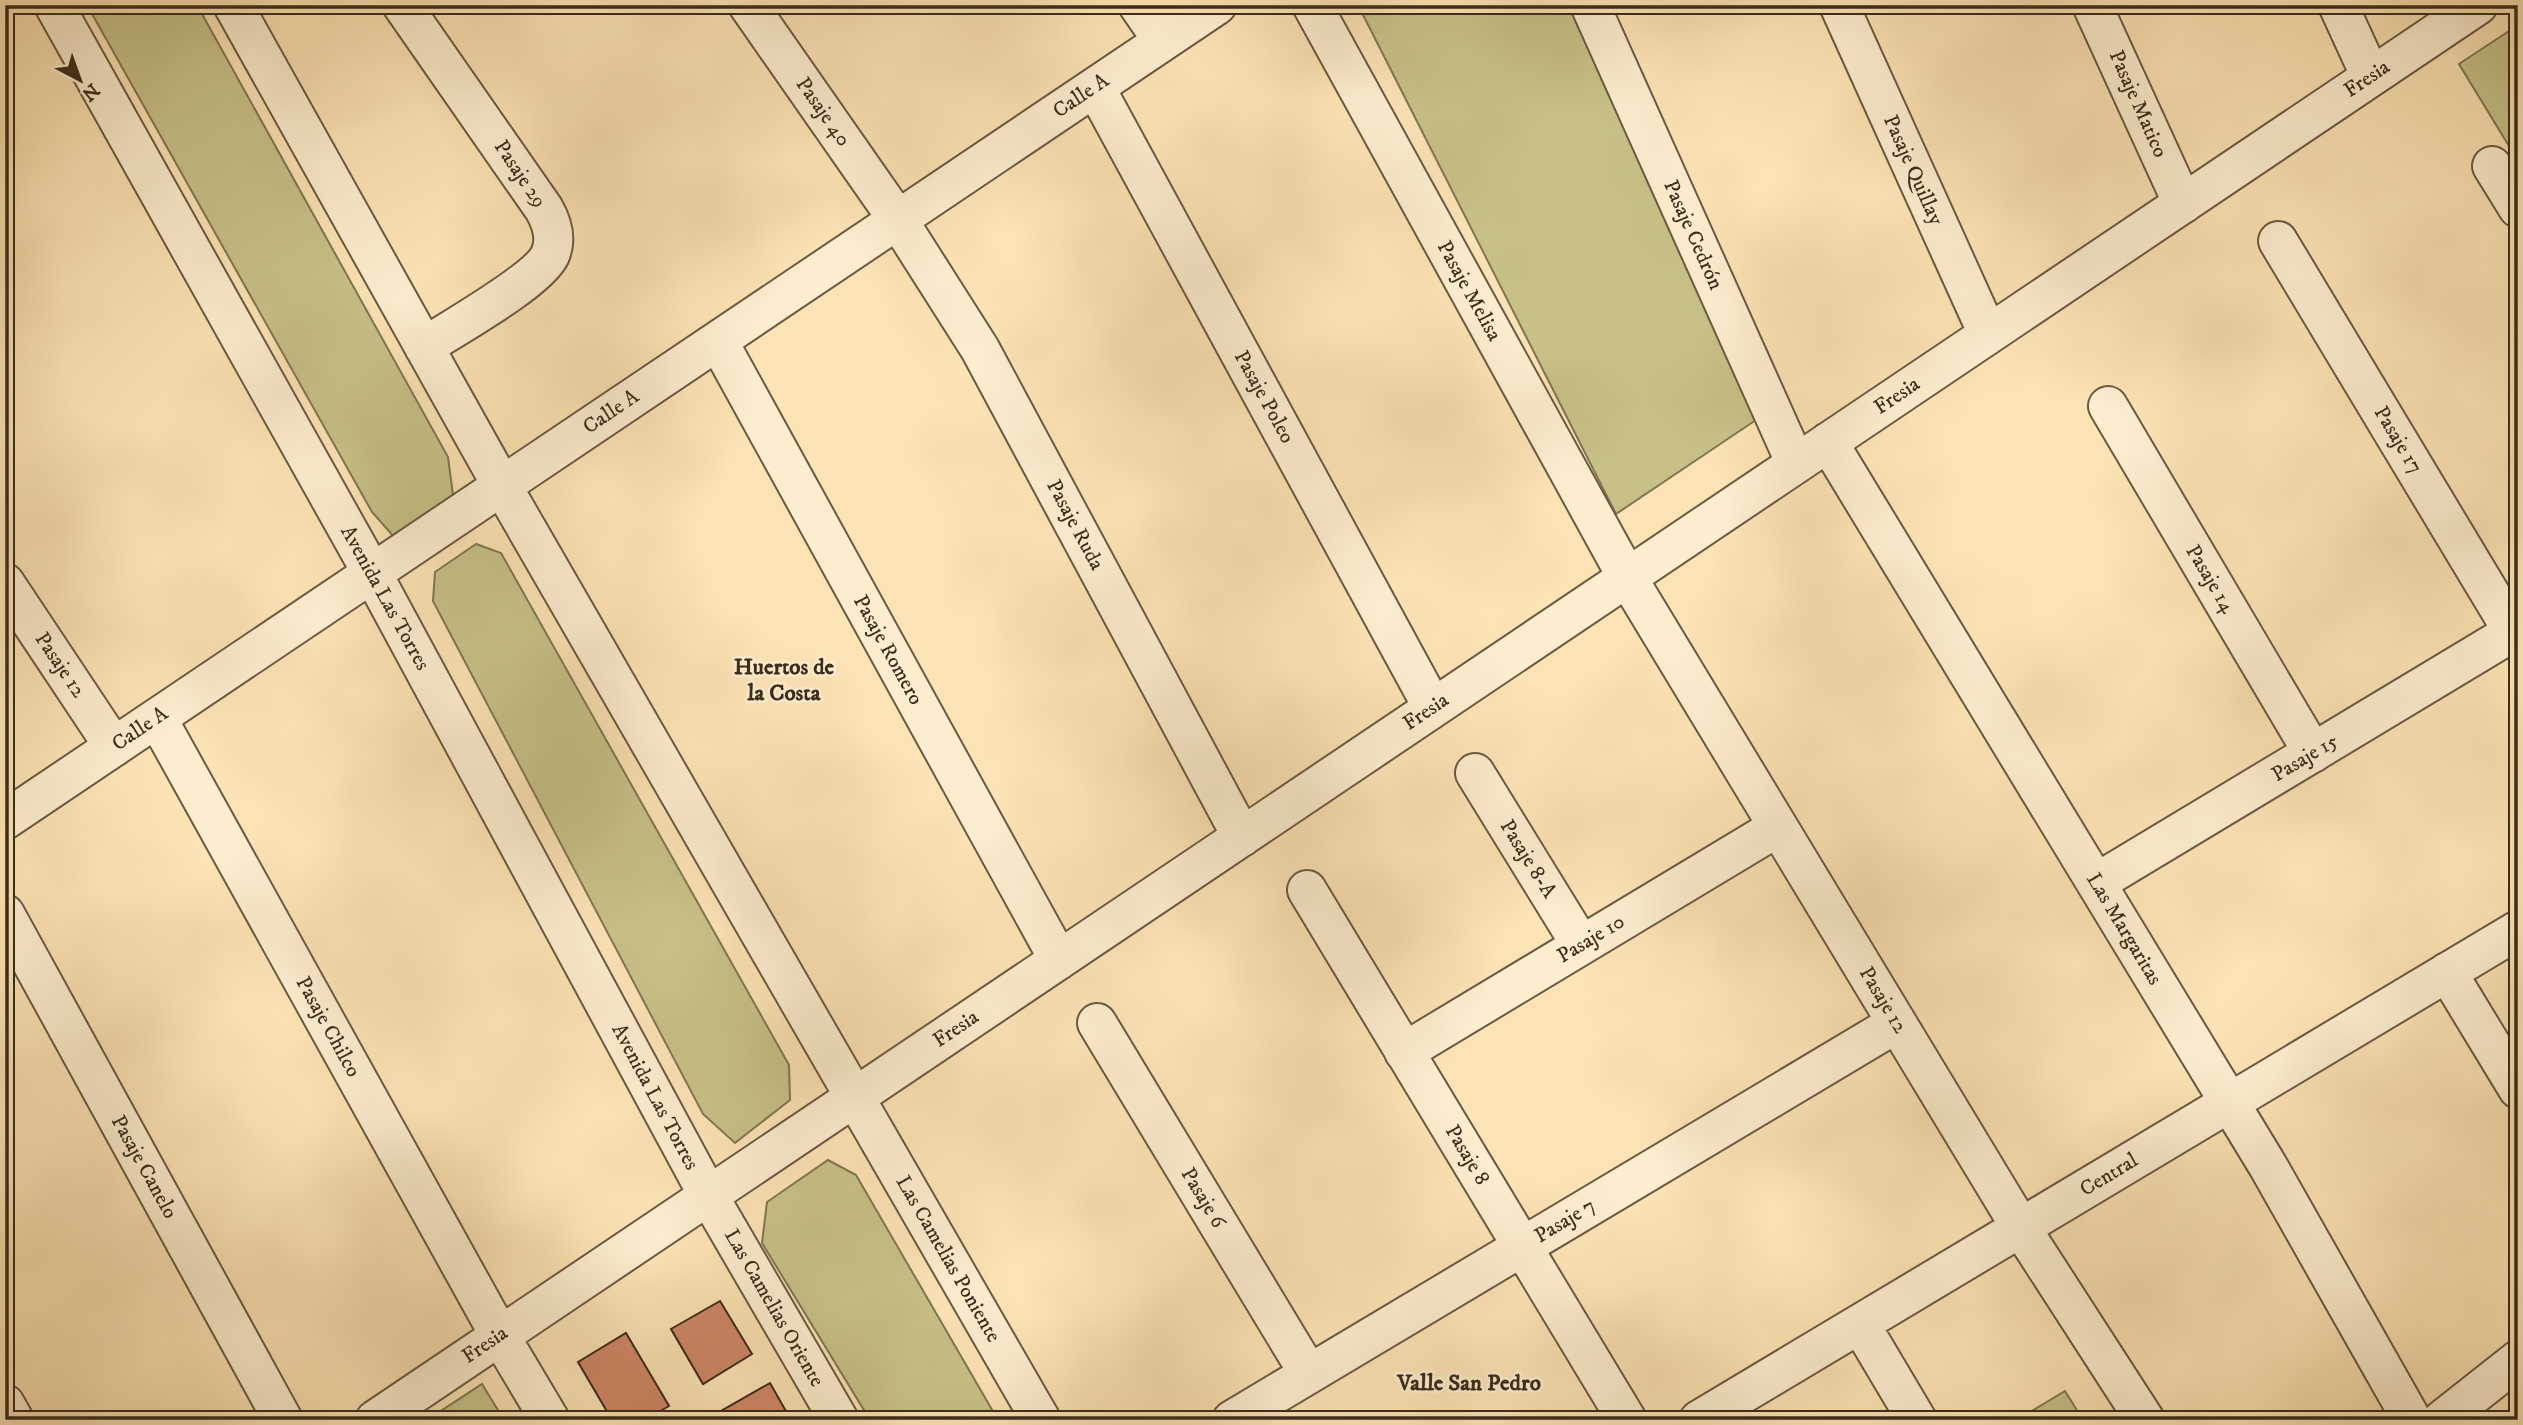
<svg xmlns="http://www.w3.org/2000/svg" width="2523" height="1425" font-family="'IM FELL DW Pica',serif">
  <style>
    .green { fill: #c7c188; stroke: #807652; stroke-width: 2 }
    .building { fill: #ce8767; stroke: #3a2c1b; stroke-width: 2 }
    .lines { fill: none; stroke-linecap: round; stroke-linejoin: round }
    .street-casing { stroke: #6a5a42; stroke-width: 42 }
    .street { stroke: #fdedcf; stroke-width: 38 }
    .labels { text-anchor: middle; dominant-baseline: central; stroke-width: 5; stroke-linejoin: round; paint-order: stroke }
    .street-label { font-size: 21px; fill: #3a2c1b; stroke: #fdedcf }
    .neighbourhood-label { font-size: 23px; font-weight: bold; fill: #3a2c1b; stroke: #fdedcf }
  </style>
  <rect width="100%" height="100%" fill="#fce3b5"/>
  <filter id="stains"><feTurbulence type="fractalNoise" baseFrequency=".00286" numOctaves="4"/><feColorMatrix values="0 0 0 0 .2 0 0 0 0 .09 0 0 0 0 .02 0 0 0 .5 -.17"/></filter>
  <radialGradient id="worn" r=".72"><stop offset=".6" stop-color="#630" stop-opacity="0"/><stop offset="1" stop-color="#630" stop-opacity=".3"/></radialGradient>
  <path class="green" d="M87,5H197L448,457L453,495L394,537L372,512Z
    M1358,5H1570L1756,420L1616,514Z
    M2518,25V161L2459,64Z
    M476,544L501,553L789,1065L790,1100L735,1143L703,1114L433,601L435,572Z
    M828,1160L856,1175L998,1420H870L762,1243L767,1202Z
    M482,1384L504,1420H427Z
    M2065,1391L2083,1420H2017Z"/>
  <path class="building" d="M720,1301L752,1354L703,1384L671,1329Z
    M626,1333L669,1406L645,1420H612L578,1362Z
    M770,1383L791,1420H725L721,1411Z"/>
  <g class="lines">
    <g class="street-casing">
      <path id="street" d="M54,5L372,573L708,1195L839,1420
        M233,5L502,486L1041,1420
        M402,5L544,209C552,223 557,239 550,255C538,281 451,329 424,347
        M748,5L898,220L980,349L1242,837
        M1138,5L1163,41
        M1312,5L1627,577L2021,1228L2145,1420
        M1590,5L1796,464
        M1839,5L1988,334
        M2092,5L2183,204
        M2338,5L2371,77
        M1095,87L1433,708
        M2492,166L2518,208
        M2278,241L2518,640
        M718,341L1059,960
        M2108,406L2313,753
        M1828,442L2268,1166L2412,1420
        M5,583L114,747
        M157,718L500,1336L550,1420
        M1475,773L1581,945
        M5,820L1217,5
        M2096,883L2513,632
        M1307,890L1627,1420
        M5,914L283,1420
        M2447,972L2518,1089
        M1097,1023L1309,1374
        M1404,1052L1778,827
        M1860,1324L1917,1420
        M5,1404L14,1420
        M375,1420L2478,5
        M1232,1420L1897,1023
        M1699,1420L2518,930
        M2442,1420L2518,1360"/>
    </g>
    <use href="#street" class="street"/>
  </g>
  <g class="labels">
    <g class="street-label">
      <text transform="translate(2367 79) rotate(-34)">Fresia</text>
      <text transform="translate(1081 96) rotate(-34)">Calle A</text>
      <text transform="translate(2138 104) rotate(66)">Pasaje Matico</text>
      <text transform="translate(823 112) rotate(55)">Pasaje 40</text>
      <text transform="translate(1913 170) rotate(66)">Pasaje Quillay</text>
      <text transform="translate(520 174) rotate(56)">Pasaje 29</text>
      <text transform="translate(1693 235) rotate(66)">Pasaje Cedrón</text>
      <text transform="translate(1469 291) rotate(61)">Pasaje Melisa</text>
      <text transform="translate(1897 396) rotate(-34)">Fresia</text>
      <text transform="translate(1264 397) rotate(61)">Pasaje Poleo</text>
      <text transform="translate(611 412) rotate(-34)">Calle A</text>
      <text transform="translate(2398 440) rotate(59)">Pasaje 17</text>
      <text transform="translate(1075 525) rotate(62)">Pasaje Ruda</text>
      <text transform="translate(2210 579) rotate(59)">Pasaje 14</text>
      <text transform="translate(385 598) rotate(61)">Avenida Las Torres</text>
      <text transform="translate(888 650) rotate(61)">Pasaje Romero</text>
      <text transform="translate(60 665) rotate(56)">Pasaje 12</text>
      <text transform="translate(1426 712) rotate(-34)">Fresia</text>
      <text transform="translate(140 729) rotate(-34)">Calle A</text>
      <text transform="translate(2305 758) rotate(-31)">Pasaje 15</text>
      <text transform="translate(1528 859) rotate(58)">Pasaje 8-A</text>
      <text transform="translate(2124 929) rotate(59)">Las Margaritas</text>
      <text transform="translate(1591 939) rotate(-31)">Pasaje 10</text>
      <text transform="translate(1883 1000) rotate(59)">Pasaje 12</text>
      <text transform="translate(328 1027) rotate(61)">Pasaje Chilco</text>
      <text transform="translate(956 1029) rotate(-34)">Fresia</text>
      <text transform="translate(655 1097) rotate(62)">Avenida Las Torres</text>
      <text transform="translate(1467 1155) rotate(59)">Pasaje 8</text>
      <text transform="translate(144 1167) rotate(61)">Pasaje Canelo</text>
      <text transform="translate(2109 1175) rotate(-31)">Central</text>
      <text transform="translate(1203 1198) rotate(59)">Pasaje 6</text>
      <text transform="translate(1565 1221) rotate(-31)">Pasaje 7</text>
      <text transform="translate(948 1259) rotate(60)">Las Camelias Poniente</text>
      <text transform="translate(774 1308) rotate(60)">Las Camelias Oriente</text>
      <text transform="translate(485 1345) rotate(-34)">Fresia</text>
    </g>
    <g class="neighbourhood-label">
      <text x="784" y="667">Huertos de<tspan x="784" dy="26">la Costa</tspan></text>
      <text x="1469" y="1383">Valle San Pedro</text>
    </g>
  </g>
  <rect width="2523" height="1425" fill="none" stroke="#fce3b5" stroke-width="28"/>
  <rect x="7" y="7" width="2509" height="1411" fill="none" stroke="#3a2c1b" stroke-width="3.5"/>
  <rect x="14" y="14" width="2495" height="1397" fill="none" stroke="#3a2c1b" stroke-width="2"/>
  <g transform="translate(80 80) rotate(139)" stroke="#fdedcf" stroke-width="5" paint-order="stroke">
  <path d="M0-5L12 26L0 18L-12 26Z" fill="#3a2c1b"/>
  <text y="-10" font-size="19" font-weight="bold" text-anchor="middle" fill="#3a2c1b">N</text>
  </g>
  <rect width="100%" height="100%" filter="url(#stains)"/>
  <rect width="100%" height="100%" fill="url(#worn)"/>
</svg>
